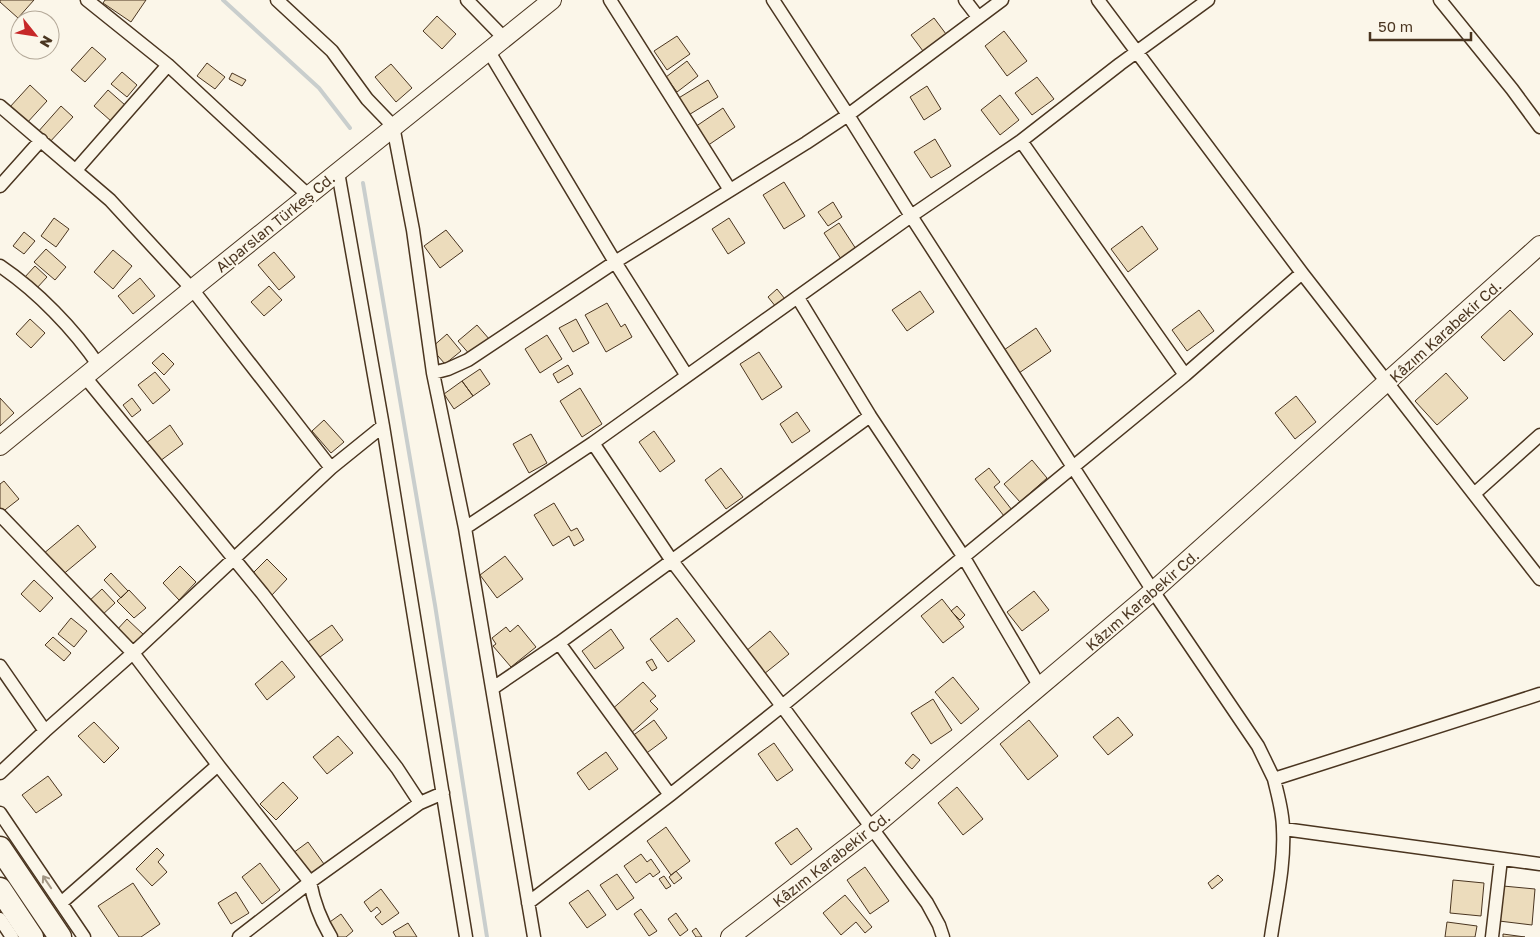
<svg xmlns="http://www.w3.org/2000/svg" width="1540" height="937" font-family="'Golos Text',sans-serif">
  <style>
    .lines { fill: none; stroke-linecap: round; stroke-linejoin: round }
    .stream { stroke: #c9cecd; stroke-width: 4 }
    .building { fill: #ecdcbc; stroke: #4a3520 }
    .street-casing { stroke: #4a3520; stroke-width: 15 }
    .secondary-casing { stroke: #4a3520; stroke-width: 20 }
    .highway-casing { stroke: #4a3520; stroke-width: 25 }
    .street { stroke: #fbf6e9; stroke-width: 12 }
    .secondary { stroke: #fbf6e9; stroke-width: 18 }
    .highway { stroke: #fbf6e9; stroke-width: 22 }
    .oneway { stroke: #a29684 }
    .labels { text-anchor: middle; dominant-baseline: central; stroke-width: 4; stroke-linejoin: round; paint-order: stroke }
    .street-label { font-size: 15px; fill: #4a3520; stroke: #fbf6e9 }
  </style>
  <rect width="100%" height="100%" fill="#fbf6e9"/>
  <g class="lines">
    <path class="stream" d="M223,0L319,88L350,128
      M363,183L435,605L487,937"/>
  </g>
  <path class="building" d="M0,0H34L18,18L0,2Z
    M105,0H146L131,22L103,3Z
    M437,16L456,34L442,49L423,31Z
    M934,18L949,38L926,55L911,35Z
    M1004,31L1027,61L1007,76L985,46Z
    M677,36L690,54L667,70L654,51Z
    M92,47L106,59L85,82L71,70Z
    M687,61L698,76L677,92L666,77Z
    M207,63L225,77L215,89L197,76Z
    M391,64L412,88L396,102L375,77Z
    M122,72L137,85L127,97L111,84Z
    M232,73L246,80L242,86L229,79Z
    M1037,77L1054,99L1032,115L1015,93Z
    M708,80L718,97L687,116L677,99Z
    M30,85L47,101L26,124L9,108Z
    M927,86L941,109L924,120L910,97Z
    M108,90L125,105L111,121L94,106Z
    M1000,95L1019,120L1000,135L981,110Z
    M61,106L73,117L48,144L37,133Z
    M723,108L735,127L707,146L695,127Z
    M935,139L951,166L931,178L914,152Z
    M784,182L805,216L784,229L763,195Z
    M833,202L842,217L828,226L818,212Z
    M54,218L69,229L56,247L41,236Z
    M729,218L745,243L728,254L712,229Z
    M839,223L856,249L841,259L824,233Z
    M1142,226L1158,249L1128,272L1111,249Z
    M446,230L463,251L440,268L424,246Z
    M24,232L35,241L24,254L13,246Z
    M46,249L66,267L55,280L34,262Z
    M113,250L132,266L113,289L94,272Z
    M274,252L295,277L279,290L258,265Z
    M35,266L47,277L36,289L24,278Z
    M140,278L155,296L133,314L118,296Z
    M269,286L282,300L264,316L251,302Z
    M777,289L785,299L776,307L768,297Z
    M920,291L934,312L907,331L892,310Z
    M607,303L621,327L625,324L632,337L606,352L585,315Z
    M1199,310L1214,331L1187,351L1172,330Z
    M1510,310L1533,334L1504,361L1481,337Z
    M30,319L45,333L31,348L16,334Z
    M576,319L589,343L573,352L559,328Z
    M477,325L490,340L471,356L458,341Z
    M1036,328L1051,351L1019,373L1004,350Z
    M447,334L461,351L445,364L431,348Z
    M547,335L562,359L540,373L525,349Z
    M759,352L782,387L762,400L740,364Z
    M163,353L174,364L164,375L152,363Z
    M568,365L573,374L558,383L553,374Z
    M480,369L490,384L473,396L462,381Z
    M155,372L170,390L153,404L138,385Z
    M1446,373L1468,398L1437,425L1415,401Z
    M462,381L473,396L454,409L444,394Z
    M580,388L602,424L582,437L560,401Z
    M1296,396L1316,422L1295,439L1275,413Z
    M0,398L14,413L0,426Z
    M132,398L141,410L132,417L123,405Z
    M797,412L810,431L792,443L780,424Z
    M324,420L344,442L331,453L312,431Z
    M170,425L183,444L160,461L146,443Z
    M654,431L675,461L660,472L639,442Z
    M531,434L547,463L529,473L513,444Z
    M1032,460L1047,478L1020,502L1004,484Z
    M721,468L743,497L726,509L705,480Z
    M989,468L1000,482L994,487L1012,510L1004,516L975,479Z
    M4,481L19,499L1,513L0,512V484Z
    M554,503L571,531L577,528L584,540L574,546L569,536L553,546L534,515Z
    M78,525L96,547L61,576L43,554Z
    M505,556L523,579L497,598L480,575Z
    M267,559L287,579L271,596L250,576Z
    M180,566L196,582L179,600L163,583Z
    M111,573L128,591L121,598L104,580Z
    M34,580L53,598L40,612L21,594Z
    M102,589L115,603L100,617L87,603Z
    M129,590L146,608L134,618L117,601Z
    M1034,591L1049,610L1022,631L1007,612Z
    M942,599L964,627L943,643L921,616Z
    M957,606L965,615L960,620L951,611Z
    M71,618L87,631L74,647L58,634Z
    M677,618L695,641L668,662L650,639Z
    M127,619L145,636L132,650L114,633Z
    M332,625L343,640L316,660L305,644Z
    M518,625L536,647L511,667L493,646L496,644L492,638L506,627L510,632Z
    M611,629L624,648L595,669L582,651Z
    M770,631L789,654L764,674L746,651Z
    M53,637L71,653L64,661L45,645Z
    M652,659L657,668L652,671L646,662Z
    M282,661L295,677L267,700L255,684Z
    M953,677L979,709L961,724L935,692Z
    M643,682L656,696L650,701L658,709L630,734L610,711Z
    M933,699L952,730L931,744L911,713Z
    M1118,717L1133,735L1108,755L1093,737Z
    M654,720L667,738L644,755L631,737Z
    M1029,720L1058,756L1028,780L1000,744Z
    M94,722L119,748L104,763L78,736Z
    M338,736L353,753L327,774L313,757Z
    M774,743L793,770L777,781L758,754Z
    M606,752L618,769L589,790L577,773Z
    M913,754L920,760L912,769L905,763Z
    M48,776L62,795L36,813L22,795Z
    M283,782L298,798L276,820L260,804Z
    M957,787L983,819L963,835L938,803Z
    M666,827L690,861L671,875L647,841Z
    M797,828L812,849L791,865L775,843Z
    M308,842L324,864L309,875L293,853Z
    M157,848L164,855L158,862L167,872L152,886L136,869Z
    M641,854L647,862L651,859L660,872L653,877L650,873L636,883L624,866Z
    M260,863L280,890L262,904L242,877Z
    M865,867L889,901L870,914L847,880Z
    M676,871L682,878L674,884L669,877Z
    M617,874L634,898L617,910L600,885Z
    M1218,875L1223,880L1212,889L1208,883Z
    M664,876L671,886L666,889L659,879Z
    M1453,880L1484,883L1481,916L1450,913Z
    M133,883L160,924L141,937H119L98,906Z
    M1503,886L1535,889L1532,925L1499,921Z
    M381,889L399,913L382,925L375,917L381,912L377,907L371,912L364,902Z
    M588,890L606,915L587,928L569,903Z
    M236,892L249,913L231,924L218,903Z
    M845,895L872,927L865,933L856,922L841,935L823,913Z
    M641,909L657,931L649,936L634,914Z
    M676,913L688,930L680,936L668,919Z
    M341,914L353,931L346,937H336L327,924Z
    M1447,922L1477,926L1475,937H1445Z
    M408,923L417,937H396L393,932Z
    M696,928L702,937H696L692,931Z
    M1503,934L1525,937H1503Z"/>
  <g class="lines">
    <g class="street-casing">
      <path id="street" d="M87,0L168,65L309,196
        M277,0L332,51L367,99L393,126L413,230L433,373L465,528L534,937
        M467,0L504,38
        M610,0L730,190
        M773,0L848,115L911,216L1153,591L1258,746L1274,779L1540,694
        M965,0L978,17
        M1098,0L1302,273L1540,579
        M1440,0L1512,89L1540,127
        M488,50L615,262L687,376
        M0,106L110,200L192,289L331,468
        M1021,141L1185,375
        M76,170L168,65
        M338,172L383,426L466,937
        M0,186L41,140
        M0,266C37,291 74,329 99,366
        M798,298L870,416L963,556L1040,687
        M433,373L448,369L468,360L615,262L806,143L848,115L1002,0
        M85,377L262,593L397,768L420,803
        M593,443L672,561L782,706L927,903L939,925L943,937
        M1474,494L1540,435
        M0,515L133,653L218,765L310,882C314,903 320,919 331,937
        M465,528L593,443L911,216L1021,141L1120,64L1208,0
        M559,643L670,795
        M0,666L45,731L133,653L331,468L383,426
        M493,688L559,643L870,416
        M0,773L45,731
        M0,813L84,937
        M1284,829L1540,864
        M61,903L218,765
        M528,903L670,795L782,706L1185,375L1302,273
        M0,919L12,937
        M239,937L310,882L420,803L443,793
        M1271,937C1276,902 1285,865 1283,829C1283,812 1278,796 1274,779
        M1492,937L1501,859"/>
    </g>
    <g class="secondary-casing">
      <path id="secondary" d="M0,446L192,289L552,0
        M730,937L872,828L1153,591L1540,245"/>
    </g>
    <g class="highway-casing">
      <path id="highway" d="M0,848L60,937
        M0,889L32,937"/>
    </g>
    <use href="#street" class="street"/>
    <use href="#secondary" class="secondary"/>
    <use href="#highway" class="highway"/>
  </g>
  <defs><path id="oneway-shaft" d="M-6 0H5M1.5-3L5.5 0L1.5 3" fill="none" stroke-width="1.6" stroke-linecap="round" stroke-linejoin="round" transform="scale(1.25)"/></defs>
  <use class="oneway" href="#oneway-shaft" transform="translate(47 882) rotate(-124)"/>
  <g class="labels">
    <g class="street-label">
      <text transform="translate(275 222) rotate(-39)">Alparslan Türkeş Cd.</text>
      <text transform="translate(1445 331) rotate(-42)">Kâzım Karabekir Cd.</text>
      <text transform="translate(1142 600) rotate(-41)">Kâzım Karabekir Cd.</text>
      <text transform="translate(831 859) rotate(-38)">Kâzım Karabekir Cd.</text>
    </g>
  </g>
  <g transform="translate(35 35) rotate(120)"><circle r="24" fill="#fbf6e9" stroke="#b4a999"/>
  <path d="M0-4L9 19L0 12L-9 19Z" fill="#c62828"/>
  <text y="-8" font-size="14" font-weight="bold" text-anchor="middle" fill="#4a3520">N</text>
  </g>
  <path d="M1370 32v8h101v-8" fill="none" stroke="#4a3520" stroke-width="2.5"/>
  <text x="1378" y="32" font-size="15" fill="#4a3520" stroke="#fbf6e9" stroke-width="4" paint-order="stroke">50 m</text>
</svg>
